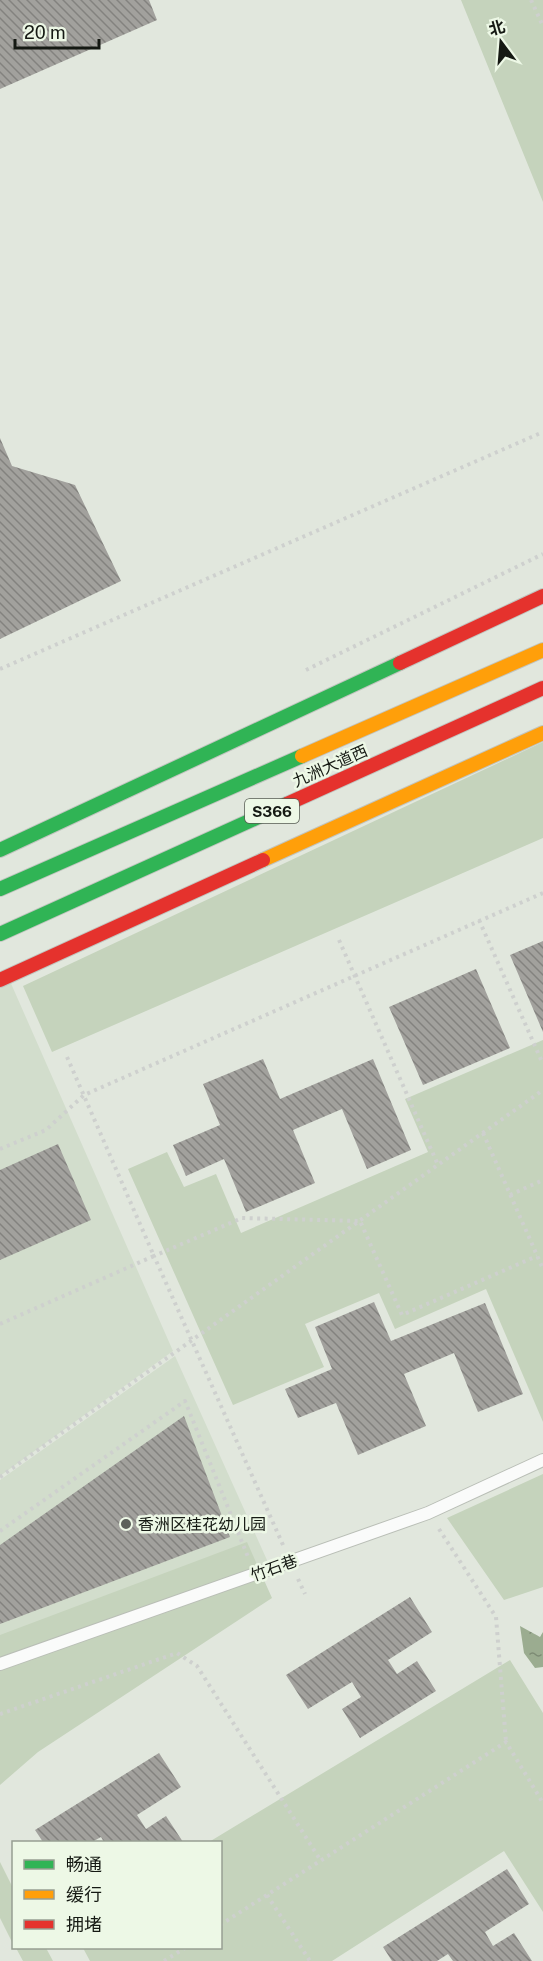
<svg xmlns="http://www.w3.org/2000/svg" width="543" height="1961" font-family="'Public Sans','Noto Sans SC',sans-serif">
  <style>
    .built { fill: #d2ddcc }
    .green { fill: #c5d3bc }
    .water { fill: url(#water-ripples) }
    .building { fill: url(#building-back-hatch) }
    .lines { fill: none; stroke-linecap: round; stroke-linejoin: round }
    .lane-casing { stroke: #b9beb6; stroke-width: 14 }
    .fast-casing { stroke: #c1c4bf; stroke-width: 16 }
    .slow-casing { stroke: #c1c4bf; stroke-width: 16 }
    .jam-casing { stroke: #c1c4bf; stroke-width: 16 }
    .path { stroke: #ced0ce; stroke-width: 4; stroke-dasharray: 3 4.5; stroke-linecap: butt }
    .lane { stroke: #fafbfa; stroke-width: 12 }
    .fast { stroke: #30b455; stroke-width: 14 }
    .slow { stroke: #ff9f0a; stroke-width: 14 }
    .jam { stroke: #e5322d; stroke-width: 14 }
    .poi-dot { fill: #5c615a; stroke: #edf8e6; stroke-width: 2 }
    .labels { text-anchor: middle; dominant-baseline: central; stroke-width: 5; stroke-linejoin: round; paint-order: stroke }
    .shield { fill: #edf8e6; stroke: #565c52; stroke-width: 1.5 }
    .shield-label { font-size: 15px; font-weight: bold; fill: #151913 }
    .street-label { font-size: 16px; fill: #151913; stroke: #edf8e6 }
    .poi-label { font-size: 16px; fill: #151913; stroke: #edf8e6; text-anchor: start }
  </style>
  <defs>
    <pattern id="water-ripples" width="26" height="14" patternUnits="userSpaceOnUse" patternTransform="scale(1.5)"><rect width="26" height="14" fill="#9bac90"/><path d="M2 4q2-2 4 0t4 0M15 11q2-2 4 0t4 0" fill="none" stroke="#7d8b74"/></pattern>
    <pattern id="building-back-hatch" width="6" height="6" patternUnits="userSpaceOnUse" patternTransform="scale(1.5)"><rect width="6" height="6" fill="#a2a19d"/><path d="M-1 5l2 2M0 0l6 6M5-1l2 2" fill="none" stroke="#83827f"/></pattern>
  </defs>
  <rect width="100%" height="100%" fill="#e1e7dd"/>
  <path class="built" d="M9,979L173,1351L0,1476V982Z
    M175,1356L271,1569L0,1664V1480Z"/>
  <path class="green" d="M461,0H543V202Z
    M543,742V838L52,1052L23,986Z
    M543,1040V1422L486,1289L395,1329L379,1293L305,1324L324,1367L233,1405L128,1169L167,1152L184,1187L216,1174L241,1233L428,1152L405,1099Z
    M543,1474V1587L504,1600L447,1518Z
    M247,1542L272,1598L38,1752L0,1785V1635Z
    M510,1660L543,1713V1912L504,1851L332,1961H90L83,1948H220V1842H209Z
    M0,1862L13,1888V1944L0,1918Z
    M16,1948H46L53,1961H23Z"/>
  <path class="water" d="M520,1626L540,1637L543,1632V1667L535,1668L524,1653Z"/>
  <path class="building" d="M0,0H149L157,20L0,89Z
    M0,438L12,466L75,485L121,581L0,639Z
    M543,941V1032L510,955Z
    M476,969L510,1048L423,1085L389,1007Z
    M263,1059L280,1099L373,1059L411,1150L367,1169L342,1109L293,1130L315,1183L246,1212L224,1159L186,1176L173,1145L220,1125L203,1084Z
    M58,1144L91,1220L0,1260V1170Z
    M374,1302L391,1341L485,1303L523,1394L478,1412L454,1353L404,1374L426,1426L358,1455L336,1403L298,1418L285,1389L332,1369L315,1327Z
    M184,1416L230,1537L0,1624V1545Z
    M410,1597L432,1632L388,1660L397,1674L417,1661L436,1691L360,1738L342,1709L361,1697L352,1682L308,1709L286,1675Z
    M159,1753L181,1787L137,1815L146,1829L166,1816L183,1842H104L101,1837L92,1842H43L35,1830Z
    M507,1869L529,1904L485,1932L493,1946L514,1933L532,1961H453L448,1954L437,1961H392L383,1947Z"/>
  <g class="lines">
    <g class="lane-casing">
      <path id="lane" d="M0,1664L428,1513L543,1460"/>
    </g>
    <g class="fast-casing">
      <path id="fast" d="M0,850L400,663
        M0,889L302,756
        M0,934L287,804"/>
    </g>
    <g class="slow-casing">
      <path id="slow" d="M302,756L543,650
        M263,860L543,733"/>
    </g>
    <g class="jam-casing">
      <path id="jam" d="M400,663L543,596
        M287,804L543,688
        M0,980L263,860"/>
    </g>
    <path class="path" d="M531,0L543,26
      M0,669L543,432
      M306,670L543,554
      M479,920L543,1064
      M339,940L438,1165
      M483,1133L543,1269
      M0,1149L46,1130L84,1095L543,893
      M510,1195L543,1180
      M0,1324L154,1256L67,1057
      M0,1477L543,1090
      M439,1529L496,1617L506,1742
      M0,1531L185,1401L248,1557
      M283,1545L154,1256L242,1218L360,1221L402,1315L537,1256
      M298,1579L305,1594
      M0,1714L177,1653L197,1666L321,1861
      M267,1895L310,1961
      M220,1925L506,1742L543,1803
      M164,1961L185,1948"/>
    <use href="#lane" class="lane"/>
    <use href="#fast" class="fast"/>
    <use href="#slow" class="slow"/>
    <use href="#jam" class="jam"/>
  </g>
  <circle class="poi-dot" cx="126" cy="1524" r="6"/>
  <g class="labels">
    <rect class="shield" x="245" y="799" width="54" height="24" rx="4.5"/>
    <g class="shield-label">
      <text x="272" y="811">S366</text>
    </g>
    <g class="street-label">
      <text transform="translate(330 766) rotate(-24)">九洲大道西</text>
      <text transform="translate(274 1568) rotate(-20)">竹石巷</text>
    </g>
    <g class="poi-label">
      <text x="138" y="1524">香洲区桂花幼儿园</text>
    </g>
  </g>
  <rect x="12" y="1841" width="210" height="108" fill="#edf8e6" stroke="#979f92" stroke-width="1.5"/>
  <rect x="24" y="1860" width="30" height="9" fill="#30b455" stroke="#979f92" stroke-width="1.5"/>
  <text x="66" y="1871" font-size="18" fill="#151913">畅通</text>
  <rect x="24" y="1890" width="30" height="9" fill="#ff9f0a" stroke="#979f92" stroke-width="1.5"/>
  <text x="66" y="1901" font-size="18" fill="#151913">缓行</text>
  <rect x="24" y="1920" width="30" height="9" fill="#e5322d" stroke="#979f92" stroke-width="1.5"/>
  <text x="66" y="1931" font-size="18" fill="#151913">拥堵</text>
  <g transform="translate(501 42) rotate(344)" stroke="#edf8e6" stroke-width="4.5" paint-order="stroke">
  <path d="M0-4.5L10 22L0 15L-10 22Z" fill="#151913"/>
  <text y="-9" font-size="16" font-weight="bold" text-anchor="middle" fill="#151913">北</text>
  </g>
  <path d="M15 39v9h84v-9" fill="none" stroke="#151913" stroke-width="3"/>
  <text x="24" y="39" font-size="18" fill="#151913" stroke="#edf8e6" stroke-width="4.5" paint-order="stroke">20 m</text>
</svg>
